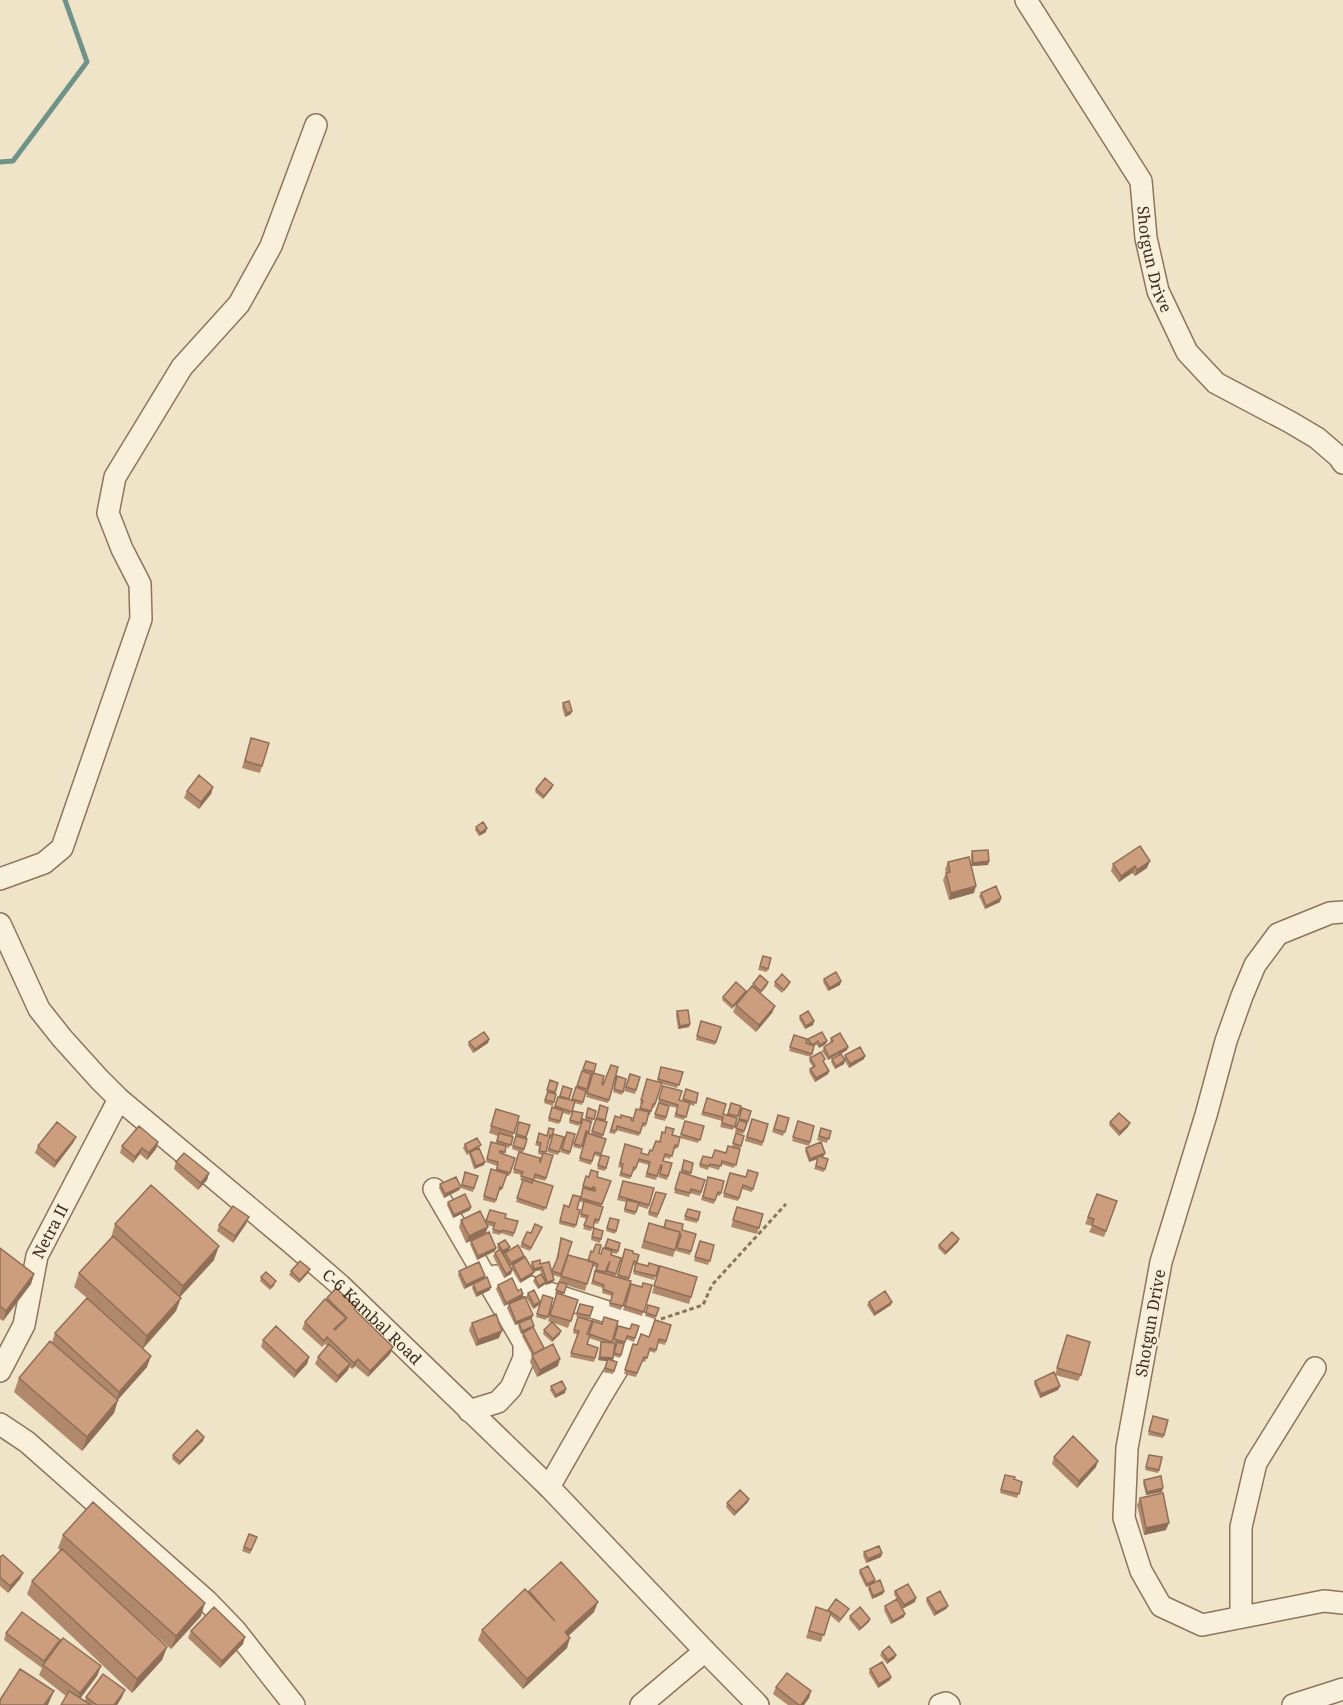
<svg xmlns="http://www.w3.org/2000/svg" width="1343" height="1705" font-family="'Noto Serif',serif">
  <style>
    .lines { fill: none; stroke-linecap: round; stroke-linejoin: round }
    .stream { stroke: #6f9289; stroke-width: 5 }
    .minor-casing { stroke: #8c755c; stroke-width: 24 }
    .path { stroke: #8c755c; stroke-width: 3; stroke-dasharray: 4.5 3; stroke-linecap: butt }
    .minor { stroke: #f9f0dc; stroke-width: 21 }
    .wall { fill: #b0886c }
    .shaded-wall { fill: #906f58 }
    .building { fill: #cd9e7e; stroke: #906f58; stroke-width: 1.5 }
    .labels { text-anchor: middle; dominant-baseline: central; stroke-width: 5; stroke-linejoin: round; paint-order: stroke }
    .street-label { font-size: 16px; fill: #3c2d20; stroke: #f6edd8 }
  </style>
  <rect width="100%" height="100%" fill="#efe3c8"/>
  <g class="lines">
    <path class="stream" d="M0,162L13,161L87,62L65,0"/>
    <g class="minor-casing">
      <g id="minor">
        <path id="s1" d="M1026,0L1141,181L1146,238L1158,291L1187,352L1216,383L1290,422L1317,438L1339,457L1343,463"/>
        <path d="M0,879L44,863L62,848L141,619L140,584L122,549L108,513L115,477L182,367L239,304L271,246L316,125"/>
        <path d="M1343,912L1330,913L1278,934L1255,965L1242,996L1226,1041L1206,1115L1161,1262L1127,1448L1124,1518L1141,1571L1161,1606L1202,1625L1324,1601L1343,1603"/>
        <path id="s2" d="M0,924L39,1009L62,1038L99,1079L119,1099L289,1241L340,1285L549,1487L705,1651L758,1705"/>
        <path d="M434,1189L524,1343V1358L511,1388L498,1402L469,1411"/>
        <path d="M496,1276L645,1324L601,1396L549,1487"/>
        <path id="s3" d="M0,1371L24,1325L37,1256L119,1099"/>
        <path d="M0,1424L27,1442L207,1601L235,1630L294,1705"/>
        <path d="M1241,1617V1527L1256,1463L1315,1368"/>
        <path d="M641,1705L705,1651"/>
        <path d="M940,1705L946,1703L949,1705"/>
        <path d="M1293,1705L1343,1689"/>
      </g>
    </g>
    <path class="path" d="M661,1319L703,1305L712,1285L786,1204"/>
    <use href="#minor" class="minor"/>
  </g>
  <path class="wall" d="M563,703L572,711L571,714L565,717L562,707Z
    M251,738L262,766L260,773L242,768Z
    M213,787L211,794L199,809L184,798L187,791Z
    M552,788L543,799L535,792L536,789Z
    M476,827L486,832L479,836L475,830Z
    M972,851L989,861L988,865L971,866V855Z
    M948,862L974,893L949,900L943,880L946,873L945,869Z
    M1113,864L1147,868L1135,876L1132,873L1119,882L1111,871Z
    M981,893L1001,898L1000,902L985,909L979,896Z
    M763,956L771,958L767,972L758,970Z
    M824,979L841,981L840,985L828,991L823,982Z
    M768,982L767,986L760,994L775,1006L772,1013L756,1032L733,1012L736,1005L752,987L753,984Z
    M775,982L789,985L782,993L774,986Z
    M746,991L744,995L732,1009L722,1000L723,997Z
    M677,1011L690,1024L689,1027L678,1029L676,1015Z
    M800,1016L814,1021L813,1025L805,1029L799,1019Z
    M701,1021L721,1027L715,1045L696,1040Z
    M794,1035L808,1044L807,1042L808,1039L826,1044L819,1048L817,1045L814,1046L811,1057L789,1051Z
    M831,1038L848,1047L847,1050L828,1060L822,1051L824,1047L831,1043L830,1041Z
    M489,1039L488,1043L473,1053L468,1045L469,1042Z
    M845,1055L864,1059L849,1068L845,1061L844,1064L835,1069L831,1062L832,1059L844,1058Z
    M810,1058L824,1062L829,1071L828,1074L815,1082L809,1072L810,1069L813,1067L809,1061Z
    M586,1061L594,1073L602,1084L603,1085L618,1067L608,1103L586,1097L592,1076L591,1075L582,1105L574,1103L570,1115L563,1113L559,1124L548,1121L552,1107L554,1108L558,1097H559L563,1086L572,1089L569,1100L572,1101Z
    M661,1067L683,1072L677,1088L662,1084L654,1108L652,1107L650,1115H648L645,1127L642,1126L639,1136L616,1130L615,1134L609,1133L615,1116L633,1121L640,1110L641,1104H640L647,1079L657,1082Z
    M630,1074L640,1077L635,1094L624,1091Z
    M617,1076L626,1079L622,1095L613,1092Z
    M550,1080L558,1083L553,1106L544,1103Z
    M663,1086L679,1100L683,1101L686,1089L698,1093L694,1106L689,1104L684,1120L674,1117L677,1108L658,1103Z
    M707,1098L723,1114L727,1115L731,1103L741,1106L733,1130L720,1127L722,1121L701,1115Z
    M659,1103L669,1106L665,1121L654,1118Z
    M600,1105L608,1108L604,1122H607L602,1138L601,1154L600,1157L594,1155L591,1165L579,1161L587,1135L585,1134L581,1149L573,1147L583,1119L585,1120L588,1108L596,1111L588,1134H591Z
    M742,1108L748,1121L743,1134L735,1132Z
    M496,1109L519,1116L509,1148L506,1147L504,1155L515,1158L509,1176H506L501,1191L499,1190L495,1203L483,1200L490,1172L496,1170L497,1166L486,1162L491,1142L496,1143L498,1136L489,1133Z
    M573,1111L583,1113L579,1126L569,1123Z
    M778,1115L789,1118L783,1136L772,1132Z
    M752,1119L768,1124L762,1146L745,1141Z
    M685,1121L704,1126L698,1143L680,1138L677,1149L674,1148L670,1159L664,1157L663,1161L672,1163L667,1180L658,1177L661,1169L660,1168L656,1180L645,1177L649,1165L638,1162L635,1171H633L630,1179L619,1176L622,1168L618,1167L625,1144L641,1153L648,1155L659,1142L672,1135L680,1137Z
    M798,1121L814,1126L809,1146L792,1141Z
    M519,1122L530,1125L526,1139H527L523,1153L512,1149Z
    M1110,1122L1130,1123L1128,1127L1119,1136L1109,1125Z
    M821,1128L831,1131L827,1143L817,1140Z
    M554,1129L551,1139H549L545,1153L553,1155L545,1181L534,1178V1180L553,1186L544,1211L516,1202L523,1181L520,1180L522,1175L513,1173L519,1152L540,1162L542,1155L538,1154L540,1147L535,1145L539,1133L547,1136Z
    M567,1132L575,1134L569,1155L560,1152Z
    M736,1133L744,1136L740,1149L732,1147Z
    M553,1134L564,1137L558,1155L547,1152Z
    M76,1137L73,1143L54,1168L35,1153L38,1146Z
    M158,1142L156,1149L147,1160L140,1154L133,1163L120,1153L122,1146Z
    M465,1144L479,1149L484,1165L474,1169L469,1154L467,1155L463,1148Z
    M806,1148L825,1153L824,1156L821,1157L828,1159L824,1172L814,1169L818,1159L809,1162L805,1151Z
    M740,1149L734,1168L721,1164L719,1170L709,1167L708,1170L699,1167L703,1156L712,1158Z
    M601,1155L609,1157L605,1171L597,1169Z
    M684,1160L693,1163L690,1175L705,1180L700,1196L690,1193L689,1197L674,1193Z
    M176,1162L209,1173L207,1180L198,1190L174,1169Z
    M465,1172L478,1176L473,1192L461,1188Z
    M730,1173L746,1177L758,1173L752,1192L742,1189L738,1201L723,1197Z
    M586,1176L597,1177L611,1181L601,1207H603L598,1224L594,1223L591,1231L583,1229L587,1219L580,1217L584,1203L579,1201L577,1209L580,1210L575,1228L559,1224L564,1205L569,1207L581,1197Z
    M708,1177L724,1181L720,1196L717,1195L714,1204L701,1200Z
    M623,1181L654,1188L648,1209L638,1206L635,1215L624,1212L626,1202L617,1200Z
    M440,1184L461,1187L459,1190L444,1198L439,1188Z
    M656,1192L666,1194L657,1218L648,1215Z
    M1097,1194L1117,1201L1104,1237L1089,1232L1092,1226L1085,1224Z
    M448,1202L471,1207L470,1210L453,1218L447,1205Z
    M737,1207L759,1228L757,1234L731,1227Z
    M688,1209L700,1212L697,1223L684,1220Z
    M490,1210L505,1218L518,1221L513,1237L501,1233L500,1235L492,1233L494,1227L487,1225L488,1227L485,1234L466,1243L459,1227L461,1220L485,1222Z
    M249,1217L246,1224L233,1243L217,1231L219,1225Z
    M610,1218L619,1220L615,1234L606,1231Z
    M649,1223L664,1228L696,1234L690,1255L676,1251L680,1238H679L673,1257L641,1248Z
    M115,1224L214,1260L180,1297L176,1311L143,1349L147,1367L118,1399L114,1413L82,1451L14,1392L19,1378L52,1342L55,1333L87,1298L74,1287L79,1273L111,1238Z
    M542,1227L530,1251L520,1247L527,1232L531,1233Z
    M594,1228L603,1231L600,1243L591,1240Z
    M561,1238L572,1242L560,1277L552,1275L554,1280L552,1283L545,1285V1284L544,1285L538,1289L533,1281L535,1278L542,1276L540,1270L533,1272L532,1276L520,1283L511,1268L512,1265L510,1266L512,1270L511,1274L504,1278L493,1256L495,1253L499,1250L497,1247L498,1244L523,1259L532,1269L531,1265L532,1262L540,1264L552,1272L556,1260Z
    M608,1239L620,1243L617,1254L612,1253L611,1255L621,1258L615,1277H617L625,1249L633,1253L637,1263L648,1266H659L654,1280L633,1274L636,1266L633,1265L628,1281H631L621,1310L609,1306L612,1296L602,1293L603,1288L591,1284L596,1267L592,1266L585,1291L566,1285L563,1295L578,1300L568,1328L554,1323L560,1334L552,1342L543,1334L544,1330L552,1323L548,1321L556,1294H555L565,1262L588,1261L599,1253L601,1254L605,1248Z
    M471,1241L495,1251L477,1260L470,1244Z
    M700,1241L714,1245L708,1265L694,1261Z
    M958,1242L945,1255L938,1248L939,1245Z
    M0,1248L34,1274L31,1284L3,1321L0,1319Z
    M660,1266L691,1297L689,1304L652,1293Z
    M310,1269L308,1273L299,1283L289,1275L291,1271Z
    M459,1271L485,1278L490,1290L476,1297L472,1288L473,1285L464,1289L458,1275Z
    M261,1277L275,1285L270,1290L260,1281Z
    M631,1284L642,1287L652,1285L642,1316L623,1310Z
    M498,1285L518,1291L522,1298L504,1306L496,1289Z
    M528,1293L539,1305L533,1309L526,1297Z
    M543,1295L553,1298L546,1320L536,1317Z
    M327,1298L356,1307L355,1310L393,1347L390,1354L368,1377L355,1366L352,1369L349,1367L348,1370L336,1383L315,1364L318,1357L327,1346L325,1344L322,1347L302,1329L305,1322Z
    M869,1302L891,1305L874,1316L867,1305Z
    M509,1304L533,1315L531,1318L533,1327L544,1348L558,1366L537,1377L530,1362L532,1355L522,1336L523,1333L521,1334L518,1326L519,1324L515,1325L507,1308Z
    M580,1304L593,1307L588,1320L576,1316Z
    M648,1305L659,1308L655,1319L645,1316Z
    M578,1317L587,1334L589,1335L593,1321L602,1324L618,1321L611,1343L614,1353L617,1343L613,1342L618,1326L630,1329L639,1326L634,1342L626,1339L620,1358L614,1356L613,1360L617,1362L613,1374L603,1372L607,1361L598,1360L601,1342L589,1338L587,1344L598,1348L594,1362L570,1357L578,1335L573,1333Z
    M472,1323L499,1338L476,1346L469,1330Z
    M671,1325L665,1345L658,1343L655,1353L649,1351L645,1362L642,1361L636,1377L624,1374L633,1344L637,1345L649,1337Z
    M1067,1335L1081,1375L1078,1381L1055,1375Z
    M263,1340L309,1357L307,1364L294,1378L261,1347Z
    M1035,1381L1060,1386L1058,1390L1040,1398L1034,1384Z
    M551,1386L565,1393L555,1398L550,1390Z
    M1151,1420L1164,1435L1163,1438L1148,1435Z
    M204,1437L203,1441L179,1465L172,1459L173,1455Z
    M1149,1455L1159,1470L1158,1473L1145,1470Z
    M1054,1457L1096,1467L1077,1488L1052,1464Z
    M1005,1475L1014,1479L1022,1482L1017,1498L1000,1493Z
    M1144,1480L1162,1492L1146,1495L1143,1483Z
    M1140,1498L1166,1530L1144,1535L1137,1505Z
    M748,1502L734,1516L726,1507L727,1503Z
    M249,1534L257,1537L250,1554L242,1551Z
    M63,1535L201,1616L171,1649L134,1616L167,1647L162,1660L132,1693L27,1594L32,1581L60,1550L58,1548Z
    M864,1552L882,1553L881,1557L866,1563L863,1555Z
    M0,1557L23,1573L20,1579L8,1593L0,1586Z
    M860,1570L875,1580L874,1583L884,1591L883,1594L872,1599L868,1589L869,1586L866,1587L859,1573Z
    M529,1591L594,1612L568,1636L567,1648L523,1689L478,1640L482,1630L528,1593Z
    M895,1591L915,1602L902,1609L894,1594Z
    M927,1598L948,1606L946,1609L934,1616L926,1601Z
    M836,1599L847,1612L839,1623L830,1615L821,1642L806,1638L816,1607L828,1611Z
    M885,1606L904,1617L891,1624L884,1610Z
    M850,1616L869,1622L859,1631L849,1619Z
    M191,1631L243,1644L220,1668L188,1638Z
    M6,1633L58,1644L101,1666L97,1676L80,1698L85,1701L86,1697L125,1690L122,1697L117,1705H61L66,1696L39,1675L42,1668L4,1640Z
    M882,1652L895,1658L887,1664L880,1655Z
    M870,1669L891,1677L890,1680L878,1688L869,1673Z
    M776,1687L811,1691L809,1698L804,1705H788L773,1694Z"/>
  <path class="shaded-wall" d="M572,711L571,714L565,717L567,713Z
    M553,785L552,788L543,799L544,796Z
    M213,787L211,794L199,809L201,802Z
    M487,828L486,832L479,836L480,833Z
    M989,861L988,865L971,866L973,863Z
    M1150,861L1147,868L1135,876L1137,870Z
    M1135,866L1132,873L1119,882L1121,876Z
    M976,886L974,893L949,900L951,893Z
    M1001,898L1000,902L985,909L986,906Z
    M841,981L840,985L828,991L830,988Z
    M746,991L744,995L732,1009L733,1006Z
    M775,1006L772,1013L756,1032L759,1025Z
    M814,1021L813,1025L805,1029L806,1026Z
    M690,1024L689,1027L678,1029L680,1026Z
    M489,1039L488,1043L473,1053L475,1049Z
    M827,1041L826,1044L819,1048L820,1045Z
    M848,1047L847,1050L838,1056L839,1052Z
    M839,1051L837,1054L828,1060L829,1057Z
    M865,1056L864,1059L849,1068L850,1064Z
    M845,1060L844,1064L835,1069L836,1066Z
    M829,1071L828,1074L815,1082L816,1078Z
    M1130,1123L1128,1127L1119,1136L1120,1132Z
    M76,1137L73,1143L54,1168L56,1161Z
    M158,1142L156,1149L147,1160L149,1153Z
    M142,1148L140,1154L133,1163L135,1157Z
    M825,1153L824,1156L809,1162L810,1159Z
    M485,1162L484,1165L474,1169L476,1166Z
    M209,1173L207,1180L198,1190L201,1183Z
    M461,1187L459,1190L444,1198L445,1194Z
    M471,1207L470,1210L453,1218L454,1215Z
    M249,1217L246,1224L233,1243L235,1236Z
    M488,1227L485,1234L466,1243L469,1236Z
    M959,1239L958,1242L945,1255L946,1252Z
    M219,1246L214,1260L178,1299L183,1286Z
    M510,1247L509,1251L502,1255L503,1251Z
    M496,1248L495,1251L477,1260L478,1256Z
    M524,1256L523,1259L510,1266L511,1263Z
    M542,1267L540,1270L532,1272L534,1269Z
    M310,1269L308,1273L299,1283L300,1280Z
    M512,1270L511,1274L504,1278L506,1274Z
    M534,1272L532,1276L520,1283L521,1280Z
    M34,1274L31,1284L3,1321L6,1311Z
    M485,1276L484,1279L464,1289L466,1285Z
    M554,1280L552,1283L545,1285L547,1282Z
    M546,1282L544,1285L538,1289L539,1286Z
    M491,1287L490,1290L476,1297L477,1293Z
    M523,1294L522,1298L504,1306L506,1303Z
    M181,1298L176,1311L142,1349L147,1336Z
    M540,1302L539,1305L533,1309L534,1305Z
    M892,1302L891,1305L874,1316L875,1313Z
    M533,1315L532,1318L515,1325L516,1322Z
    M534,1326L532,1329L521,1334L522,1331Z
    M502,1331L499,1338L476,1346L478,1340Z
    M561,1331L560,1334L552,1342L553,1339Z
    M393,1347L390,1354L368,1377L370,1371Z
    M151,1356L147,1367L116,1402L119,1392Z
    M309,1357L307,1364L294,1378L296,1371Z
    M600,1357L613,1358L612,1362L598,1360Z
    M358,1359L355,1366L352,1369L354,1363Z
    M560,1359L558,1366L537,1377L540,1370Z
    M350,1364L348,1370L336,1383L338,1376Z
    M1060,1386L1058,1390L1040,1398L1041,1394Z
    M566,1389L565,1393L555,1398L556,1395Z
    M118,1400L114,1413L82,1451L87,1437Z
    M204,1437L203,1441L179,1465L180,1462Z
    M1098,1461L1096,1467L1077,1488L1079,1481Z
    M1163,1488L1162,1492L1146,1495L1147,1492Z
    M749,1499L748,1502L734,1516L736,1512Z
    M1169,1523L1166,1530L1144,1535L1146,1528Z
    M882,1553L881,1557L866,1563L868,1559Z
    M23,1573L20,1579L8,1593L10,1586Z
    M875,1580L874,1583L866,1587L867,1584Z
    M884,1591L883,1594L872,1599L873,1596Z
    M916,1598L915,1602L902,1609L904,1605Z
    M598,1602L594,1612L561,1643L565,1632Z
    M205,1603L201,1616L171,1649L176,1636Z
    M948,1606L946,1609L934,1616L936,1612Z
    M905,1614L904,1617L891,1624L893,1621Z
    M870,1619L869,1622L859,1631L861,1628Z
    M245,1637L243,1644L220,1668L222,1661Z
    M570,1638L567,1648L523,1689L527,1679Z
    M167,1647L162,1660L132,1693L137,1679Z
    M896,1655L895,1658L887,1664L888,1660Z
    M101,1666L97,1676L77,1703L80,1693Z
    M891,1677L890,1680L878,1688L879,1684Z
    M125,1690L122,1697L117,1705H114Z
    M54,1691L48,1705H44Z
    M811,1691L809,1698L804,1705H801Z"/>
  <path class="building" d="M569,701L572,711L567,713L563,703Z
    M251,738L269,743L262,766L245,761Z
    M199,775L213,787L201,802L187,791Z
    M545,778L553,785L544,796L536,789Z
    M483,822L487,828L480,833L476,827Z
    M1140,846L1150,861L1137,870L1135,866L1121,876L1113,864Z
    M988,850L989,861L973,863L972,851Z
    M969,857L976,886L951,893L946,873L950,872L948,862Z
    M996,886L1001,898L986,906L981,893Z
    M763,956L771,958L768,969L760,966Z
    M836,972L841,981L830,988L824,979Z
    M782,974L790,982L784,990L775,982Z
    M760,975L768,982L761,991L753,984Z
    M736,982L746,991L733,1006L723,997Z
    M752,986L775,1006L759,1025L736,1005Z
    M688,1010L690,1024L680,1026L677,1011Z
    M808,1011L814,1021L806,1026L800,1016Z
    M701,1021L721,1027L716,1042L697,1036Z
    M484,1032L489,1039L475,1049L469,1042Z
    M822,1032L827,1041L820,1045L818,1041L812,1045L808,1039Z
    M840,1033L848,1047L829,1057L824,1047L833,1041L831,1038Z
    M794,1035L807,1039L806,1043L814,1046L812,1054L790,1047Z
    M860,1047L865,1056L850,1064L845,1055Z
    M821,1052L825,1059L823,1061L829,1071L816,1078L810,1069L815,1066L810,1058Z
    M841,1054L845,1060L836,1066L832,1059Z
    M586,1061L596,1064L594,1072L583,1069Z
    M611,1065L618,1067L609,1100L587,1093L593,1073L604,1076L602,1084L603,1085Z
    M661,1067L683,1072L679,1085L658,1079Z
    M582,1071L591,1074L587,1089L577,1086Z
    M630,1074L640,1077L636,1090L626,1087Z
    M617,1076L626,1079L623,1092L614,1089Z
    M647,1079L662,1083L655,1104H653L651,1111L640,1108L643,1101L641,1100Z
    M550,1080L558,1083L555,1092L547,1090Z
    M563,1086L572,1089L569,1099L560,1096Z
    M663,1086L682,1091L679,1100L690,1103L686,1117L676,1114L678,1105L659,1099Z
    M576,1087L586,1091L583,1102L572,1099Z
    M686,1089L698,1093L696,1103L683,1099Z
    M548,1092L556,1094L554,1102L545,1100Z
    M558,1097L575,1101L572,1112L555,1106Z
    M707,1098L726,1104L723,1114L737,1118L735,1127L722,1123L723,1117L703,1112Z
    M659,1103L669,1106L666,1117L655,1114Z
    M731,1103L741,1106L738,1116L728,1114Z
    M600,1105L608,1108L605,1120L597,1118Z
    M552,1107L563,1111L560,1121L549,1118Z
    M588,1108L596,1111L594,1119L586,1117Z
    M742,1108L751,1111L748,1121L739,1119Z
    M496,1109L519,1116L514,1133L491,1126Z
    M636,1109L649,1112L646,1124L643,1123L640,1133L617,1126L616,1131L611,1130L615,1116L621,1118V1115L632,1118L631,1120L633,1121Z
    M573,1111L583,1113L580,1123L570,1120Z
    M1119,1113L1130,1123L1120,1132L1110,1122Z
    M778,1115L789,1118L785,1132L774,1129Z
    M583,1119L591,1122L589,1132L586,1131L582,1146L574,1144Z
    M596,1119L607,1122L603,1135L592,1131Z
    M752,1119L768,1124L763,1142L747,1137Z
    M739,1120L747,1123L744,1131L736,1128Z
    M685,1121L704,1126L700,1140L681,1134Z
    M798,1121L814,1126L810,1142L793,1137Z
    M57,1122L76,1137L56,1161L38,1146Z
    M519,1122L530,1125L526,1137L516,1134Z
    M139,1126L158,1142L149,1153L142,1148L135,1157L122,1146Z
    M666,1127L674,1129L672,1135L680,1137L678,1146L675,1145L672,1156L665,1154L663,1161L672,1163L668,1176L660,1174L662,1165H661L657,1176L647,1173L650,1162L639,1159L636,1168L634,1167L631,1176L621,1173L623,1164L620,1163L625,1144L642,1149L641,1153L648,1155L650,1150L652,1151L656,1141L660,1142L662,1132L665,1133Z
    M549,1128L554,1129L552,1136L550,1135L546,1152L539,1151L541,1143L537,1142L539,1133L547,1136Z
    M821,1128L831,1131L829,1139L819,1136Z
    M567,1132L575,1134L570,1152L562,1149Z
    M499,1133L513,1137L511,1145L497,1141Z
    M587,1133L606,1139L601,1154L595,1152L592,1161L580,1158Z
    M736,1133L744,1136L741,1146L733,1143Z
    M553,1134L564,1137L559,1152L549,1149Z
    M516,1136L527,1139L524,1149L513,1146Z
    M477,1138L481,1145L468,1152L465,1144Z
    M491,1142L506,1146L505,1152L500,1151V1153L515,1158L510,1173L497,1169L498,1162L487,1159Z
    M821,1142L825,1153L810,1159L806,1148Z
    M728,1146L740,1149L736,1165L722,1161L721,1166L710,1164L709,1166L700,1164L703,1156L712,1158L715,1150L726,1153Z
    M479,1148L485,1162L476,1166L470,1152Z
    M519,1152L540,1158V1163L543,1153L553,1155L546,1178L535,1174L534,1180L521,1176L523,1172L514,1169Z
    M184,1153L209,1173L201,1183L176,1162Z
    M601,1155L609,1157L606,1168L598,1165Z
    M818,1156L828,1159L825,1169L816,1166Z
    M684,1160L693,1163L691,1173L682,1170Z
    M491,1169L507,1174L502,1188L500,1187L496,1200L484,1196Z
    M591,1170L598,1172L597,1177L611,1181L602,1204L580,1198L577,1209L580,1210L576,1225L560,1221L564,1205L569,1207L573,1195L581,1197L583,1188L595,1191V1188L593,1187V1189L583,1186L586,1176L589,1177Z
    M748,1170L758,1173L753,1189L743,1185L739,1198L724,1193L730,1173L746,1177Z
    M465,1172L478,1176L474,1188L462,1185Z
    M680,1172L705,1180L701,1192L691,1189L690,1193L675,1189Z
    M456,1177L461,1187L445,1194L440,1184Z
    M708,1177L724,1181L721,1193L718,1192L715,1200L703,1197Z
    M523,1180L532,1183L533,1180L553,1186L546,1208L517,1198Z
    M623,1181L654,1188L649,1205L619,1196Z
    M151,1185L219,1246L183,1286L115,1224Z
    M656,1192L666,1194L658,1214L649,1212Z
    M465,1194L471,1207L454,1215L448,1202Z
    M1097,1194L1117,1201L1106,1231L1092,1225L1094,1219L1088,1217Z
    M627,1200L639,1203L636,1212L625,1209Z
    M584,1201L603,1207L599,1220L595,1219L593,1228L584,1225L588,1216L581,1214Z
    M233,1206L249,1217L235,1236L219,1225Z
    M737,1207L763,1214L759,1228L733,1220Z
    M688,1209L700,1212L698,1220L685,1216Z
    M490,1210L506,1214L505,1218L518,1221L514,1233L502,1230L501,1232L493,1229L495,1223L486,1221Z
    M480,1211L488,1227L469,1236L461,1220Z
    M610,1218L619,1220L616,1231L607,1228Z
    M666,1220L683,1224L682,1230L696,1234L691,1251L677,1248L681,1235H680V1232L664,1228Z
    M649,1223L680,1232L675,1250L644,1241Z
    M535,1224L542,1227L531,1248L522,1243L527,1232L531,1233Z
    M594,1228L603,1231L601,1239L592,1237Z
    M489,1232L496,1248L478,1256L471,1241Z
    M952,1232L959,1239L946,1252L939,1245Z
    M113,1236L181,1298L147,1336L79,1273Z
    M561,1238L572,1242L561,1274L552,1271L558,1257Z
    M608,1239L620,1243L618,1251L605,1247Z
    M505,1240L510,1247L503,1251L498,1244Z
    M700,1241L714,1245L710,1261L695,1257Z
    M596,1244L601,1245L599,1253L601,1254L603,1248L612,1251L611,1255L621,1258L616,1274L607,1271L610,1261L605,1272L596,1270L598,1264L588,1261L591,1251L593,1252Z
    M518,1245L524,1256L511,1263L505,1253Z
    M0,1248L34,1274L6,1311L0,1306Z
    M500,1249L512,1270L506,1274L495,1253Z
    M625,1249L633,1251V1253L639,1255L637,1262L634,1261L629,1278L618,1275Z
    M568,1255L594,1262L587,1284L561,1276Z
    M525,1257L534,1272L521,1280L513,1265Z
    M540,1260V1264L549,1262L554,1280L547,1282L542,1267L534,1269L532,1262Z
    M300,1261L310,1269L300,1280L291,1271Z
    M479,1262L485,1276L466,1285L459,1271Z
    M636,1263L648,1266L649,1263L659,1266L656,1276L634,1271Z
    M660,1266L697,1277L691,1297L654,1286Z
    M595,1271L631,1281L623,1306L610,1303L613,1293L603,1289L604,1285L593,1281Z
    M266,1272L276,1281L271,1287L261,1277Z
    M541,1274L546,1282L539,1286L535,1278Z
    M487,1277L491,1287L477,1293L473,1284Z
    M512,1278L518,1291L521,1289L523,1294L506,1303L498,1285Z
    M559,1282L567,1284L564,1293L556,1290Z
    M643,1283L652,1285L644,1312L625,1306L631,1284L642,1287Z
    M336,1288L356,1307L354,1309L393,1347L370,1371L358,1359L354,1363L327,1337L324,1341L305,1322L325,1299L346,1318L334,1329L335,1330L347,1318L327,1298Z
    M534,1290L540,1302L534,1305L528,1293Z
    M885,1291L892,1302L875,1313L869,1302Z
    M557,1293L578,1300L571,1321L550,1315Z
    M543,1295L553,1298L548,1317L537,1314Z
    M525,1297L533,1315L516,1322L509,1304Z
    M87,1298L151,1356L119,1392L55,1333Z
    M580,1304L593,1307L590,1316L577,1313Z
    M648,1305L659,1308L656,1316L646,1313Z
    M496,1314L502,1331L478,1340L472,1323Z
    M578,1317L592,1321L587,1334L590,1335L587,1344L598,1348L595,1358L571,1353L579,1331L574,1330Z
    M604,1317L618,1321L612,1342L589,1334L593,1321L602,1324Z
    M531,1318L534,1326L522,1331L519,1323Z
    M655,1320L671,1325L666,1341L659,1339L656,1350L650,1348L647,1358L644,1357L637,1373L625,1370L633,1344L637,1345L641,1334L649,1337Z
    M552,1322L561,1331L553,1339L544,1330Z
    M632,1324L639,1326L635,1338L627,1336L625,1342L614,1339L618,1326L630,1329Z
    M276,1326L309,1357L296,1371L263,1340Z
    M533,1327L544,1348L534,1354L523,1333Z
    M1067,1335L1090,1342L1081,1375L1057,1368Z
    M50,1341L118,1400L87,1437L19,1378Z
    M601,1342L615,1343L613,1358L600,1357Z
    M617,1342L624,1344L621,1355L614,1353Z
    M329,1344L350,1364L338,1376L318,1357Z
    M553,1344L560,1359L540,1370L532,1355Z
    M608,1359L617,1362L614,1371L605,1368Z
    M1054,1372L1060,1386L1041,1394L1035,1381Z
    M562,1381L566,1389L556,1395L551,1386Z
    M1153,1416L1168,1420L1164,1435L1149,1431Z
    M197,1430L204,1437L180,1462L173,1455Z
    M1073,1436L1098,1461L1079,1481L1054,1457Z
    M1149,1455L1162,1457L1159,1470L1146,1467Z
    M1005,1475L1015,1477L1014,1479L1022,1482L1019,1494L1001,1490Z
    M1161,1476L1163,1488L1147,1492L1144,1480Z
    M740,1490L749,1499L736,1512L727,1503Z
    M1163,1493L1169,1523L1146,1528L1140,1498Z
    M93,1502L205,1603L176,1636L63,1535Z
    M249,1534L257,1537L251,1550L244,1547Z
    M879,1546L882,1553L868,1559L864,1552Z
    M62,1549L167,1647L137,1679L32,1581Z
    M3,1555L23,1573L10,1586L0,1577V1557Z
    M561,1562L598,1602L565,1632L570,1638L527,1679L482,1630L525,1589L555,1621L529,1591Z
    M868,1566L875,1580L867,1584L860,1570Z
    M880,1580L884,1591L873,1596L869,1585Z
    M908,1584L916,1598L904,1605L895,1591Z
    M940,1591L948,1606L936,1612L927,1598Z
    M836,1599L849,1609L841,1619L828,1610Z
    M897,1599L905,1614L893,1621L885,1606Z
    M214,1607L245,1637L222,1661L191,1631Z
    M816,1607L831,1612L824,1635L809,1631Z
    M860,1607L870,1619L861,1628L850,1616Z
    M22,1612L60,1640L44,1661L6,1633Z
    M63,1638L101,1666L80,1693L43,1665Z
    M889,1646L896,1655L888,1660L882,1652Z
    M882,1662L891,1677L879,1684L870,1669Z
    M20,1669L54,1691L44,1705H0V1700Z
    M787,1673L811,1691L801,1705H799L776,1687Z
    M103,1674L125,1690L114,1705H97L86,1697Z
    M69,1691L91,1705H61Z"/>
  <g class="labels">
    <g class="street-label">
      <text stroke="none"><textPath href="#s1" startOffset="294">Shotgun Drive</textPath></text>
      <text stroke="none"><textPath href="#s3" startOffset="150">Netra II</textPath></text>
      <text stroke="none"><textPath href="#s2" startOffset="548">C-6 Kambal Road</textPath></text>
      <text transform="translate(1150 1323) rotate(-80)">Shotgun Drive</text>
    </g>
  </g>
</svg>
